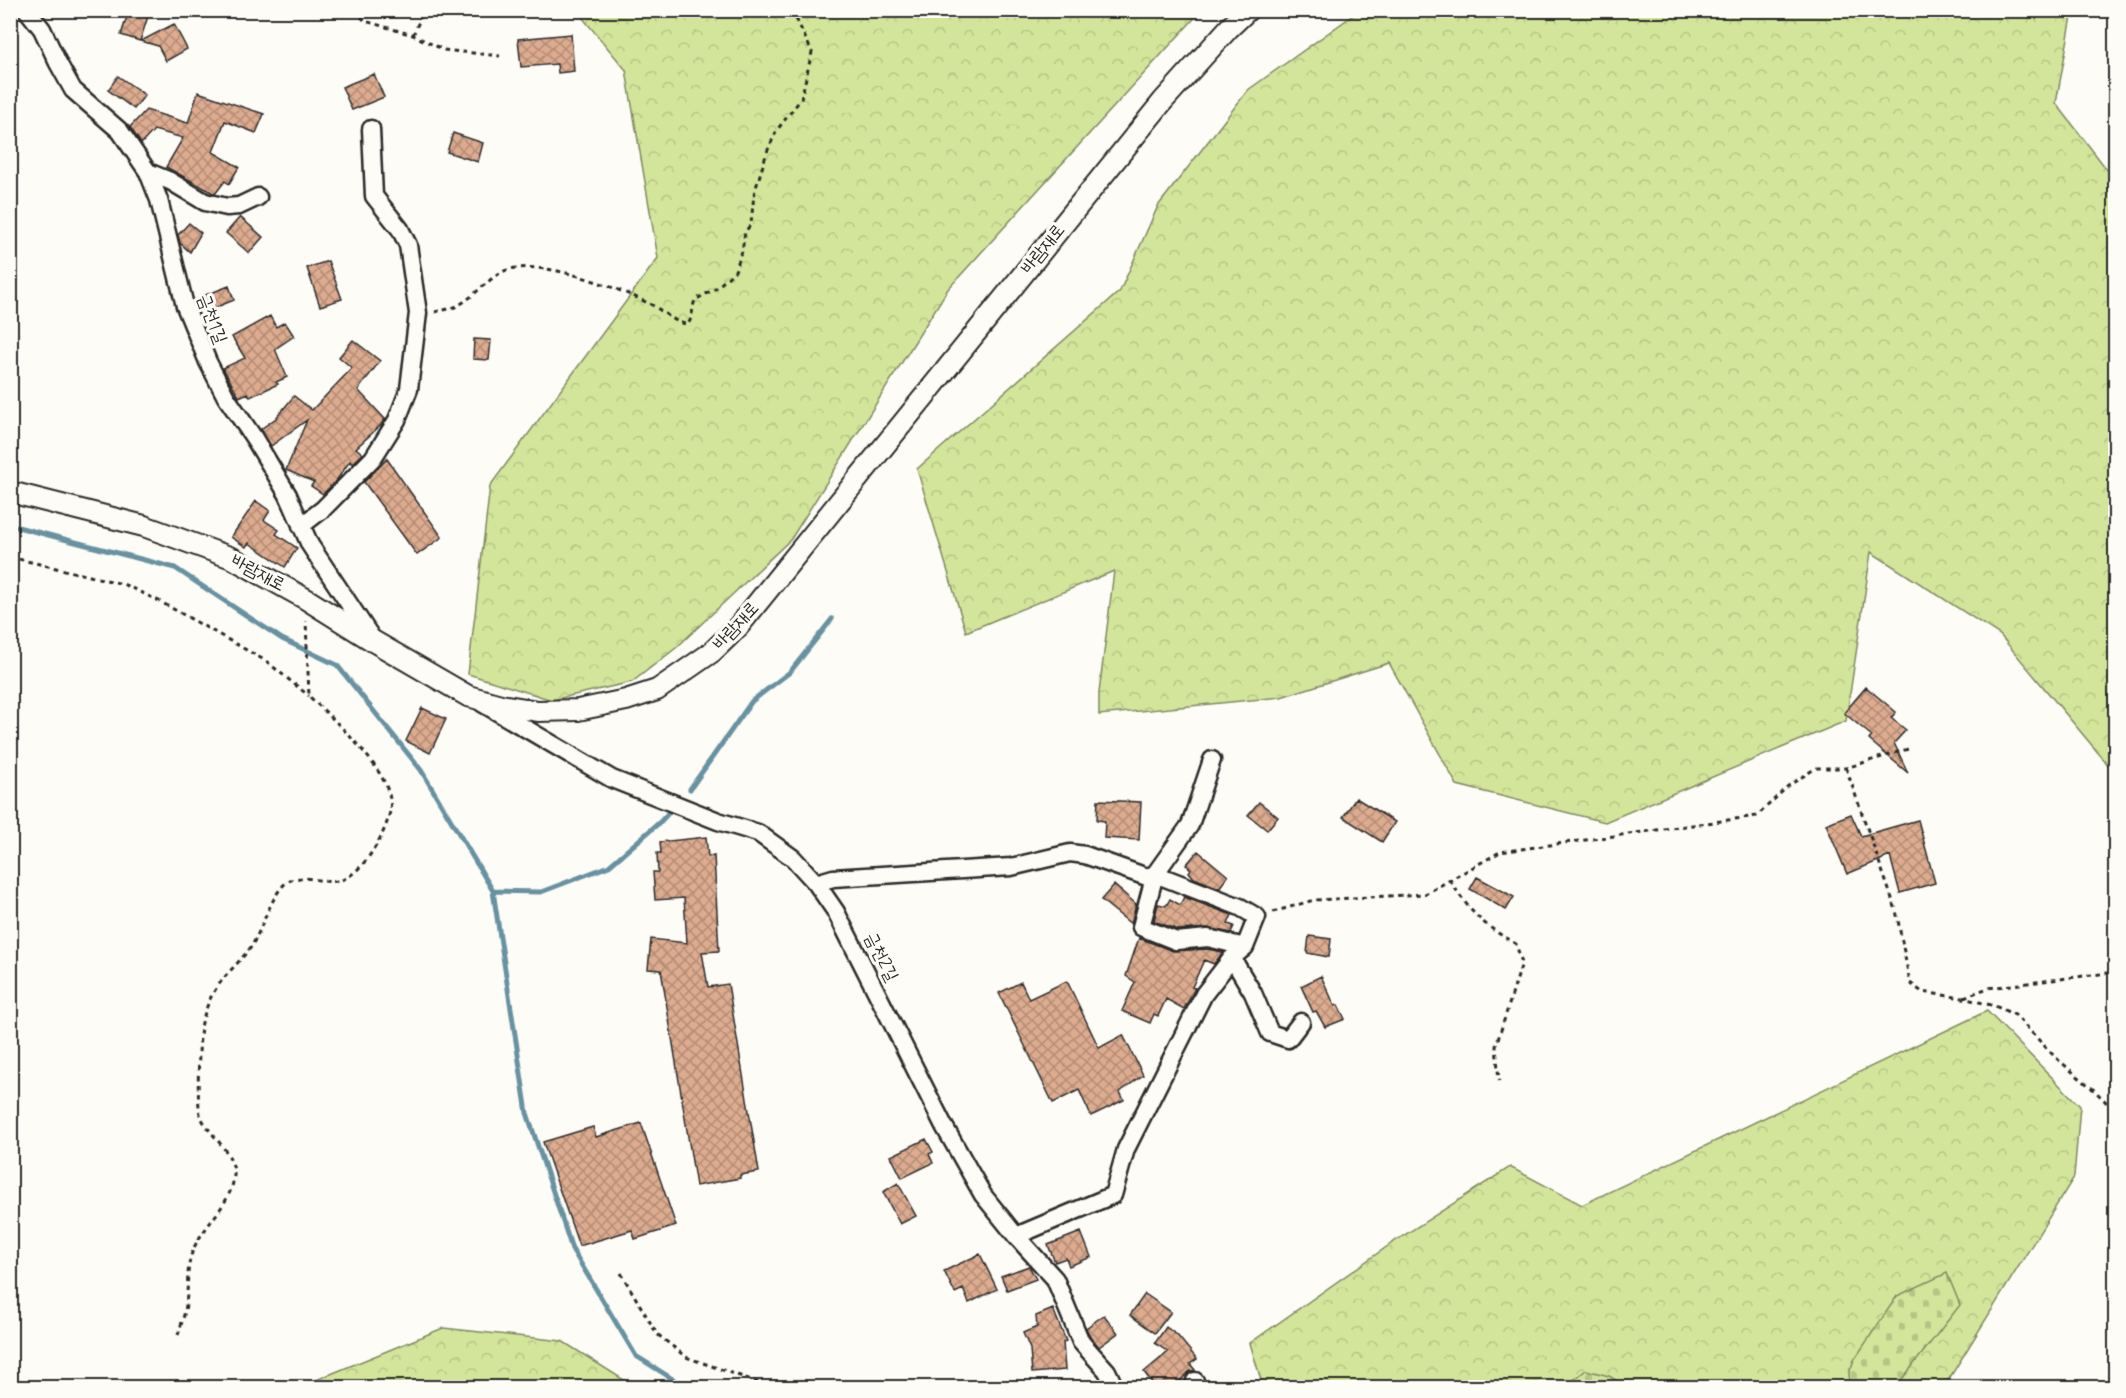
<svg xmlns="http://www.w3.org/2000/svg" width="2126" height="1398" font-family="Mynerve,'Poor Story',sans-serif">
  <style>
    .forest { fill: url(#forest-crowns); stroke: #7f8862; stroke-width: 1.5 }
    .cemetery { fill: url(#cemetery-stones); stroke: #7f8862; stroke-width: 1.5 }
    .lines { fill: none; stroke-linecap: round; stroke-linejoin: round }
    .stream { stroke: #6892a2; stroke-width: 5 }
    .building { fill: url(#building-cross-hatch); stroke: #2b2b2b; stroke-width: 1.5 }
    .minor-casing { stroke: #2b2b2b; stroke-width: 21 }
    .tertiary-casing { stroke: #2b2b2b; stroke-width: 24 }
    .path { stroke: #2b2b2b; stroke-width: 3; stroke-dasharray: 4.5 4.5; stroke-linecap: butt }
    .minor { stroke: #fdfcf7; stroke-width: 16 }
    .tertiary { stroke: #fdfcf7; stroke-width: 20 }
    .labels { text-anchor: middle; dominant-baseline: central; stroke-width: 6; stroke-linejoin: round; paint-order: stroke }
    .street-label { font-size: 18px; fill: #2b2b2b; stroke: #fdfcf7 }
  </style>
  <defs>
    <pattern id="forest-crowns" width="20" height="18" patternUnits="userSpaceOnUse" patternTransform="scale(1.5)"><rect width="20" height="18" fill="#d3e59a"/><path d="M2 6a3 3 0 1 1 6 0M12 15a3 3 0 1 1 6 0" fill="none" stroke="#b5c585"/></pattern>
    <pattern id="cemetery-stones" width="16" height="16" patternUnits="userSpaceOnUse" patternTransform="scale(1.5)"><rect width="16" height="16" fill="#d3e59a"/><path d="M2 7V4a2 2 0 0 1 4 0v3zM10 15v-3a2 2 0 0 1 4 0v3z" fill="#b5c585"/></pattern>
    <pattern id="building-cross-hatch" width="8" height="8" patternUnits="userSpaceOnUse" patternTransform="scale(1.5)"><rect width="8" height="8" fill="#ddab8f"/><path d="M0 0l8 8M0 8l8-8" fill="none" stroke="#b38b75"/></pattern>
  </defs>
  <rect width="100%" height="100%" fill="#fdfcf7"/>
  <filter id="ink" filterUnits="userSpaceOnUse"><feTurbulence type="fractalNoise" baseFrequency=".0167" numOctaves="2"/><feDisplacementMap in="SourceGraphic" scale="12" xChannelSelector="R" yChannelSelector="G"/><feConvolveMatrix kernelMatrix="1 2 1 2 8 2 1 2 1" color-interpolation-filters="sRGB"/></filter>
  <g filter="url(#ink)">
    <path class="forest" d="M577,11H1201L948,289L791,539L676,648L632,682L552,700L468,674L490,486L658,258L626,70Z
      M1359,11H2073L2056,103L2115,180V773L2000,635L1871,552L1846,721L1605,822L1457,785L1389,663L1281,697L1099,715V693L1114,571L966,632L917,469L1120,291L1158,206L1248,90Z
      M1987,1011L2080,1106L2074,1177L1944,1387H1263L1250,1343L1395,1241L1510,1167L1582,1205Z
      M443,1328L562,1341L635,1387H299Z"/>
    <path class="cemetery" d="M1947,1273L1960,1305L1896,1387H1850L1849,1373L1854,1360L1897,1296Z
      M1586,1370L1609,1376L1627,1387H1565Z"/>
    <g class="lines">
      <path class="stream" d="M10,525L175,568L282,639L337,665L421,770L493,891L527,1113L572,1249L636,1356L687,1388
        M690,789L752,701L790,672L832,619
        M493,891L541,892L609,866L660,822L672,809"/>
    </g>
    <path class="building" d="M129,10H150L140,41L121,35Z
      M174,24L187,49L166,61L158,46L141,41Z
      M571,34L574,71L558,73L557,64L521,67L518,39Z
      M374,74L384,97L352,110L342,87Z
      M118,76L145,95L134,109L108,90Z
      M198,92L264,114L256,133L225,121L213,152L239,167L229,184L225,181L215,194L166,167L183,138L154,130L141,144L130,127L146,110L188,123Z
      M453,133L483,143L478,162L447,152Z
      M240,217L263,237L249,253L226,233Z
      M189,223L201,233L190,252L180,243L178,235Z
      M328,261L342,299L320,306L307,268Z
      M229,286L234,300L209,310L203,296Z
      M270,316L276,327L285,322L294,336L275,349L287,377L276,382L278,384L250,397L248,393L239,397L223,368L245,358L232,337Z
      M474,339L491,340L489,360L473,359Z
      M353,340L380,361L358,390L385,419L381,425L356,448L363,454L352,464L350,461L336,481L323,494L311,486L314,482L286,470L307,420L271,446L261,429L276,418L294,396L312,410L352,368L339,357Z
      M387,459L442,537L417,555L364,482Z
      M256,501L270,511L264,520L279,530L276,534L297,548L285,567L249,543L246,547L231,537Z
      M1866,687L1896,712L1891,718L1906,730L1894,743L1908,773L1869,740L1872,736L1844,713Z
      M422,708L446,719L430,753L406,741Z
      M1356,798L1395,822L1382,842L1343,817Z
      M1098,800L1141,802L1139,840L1104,838L1105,821L1097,820Z
      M1259,802L1278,817L1267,830L1248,815Z
      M1851,814L1861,836L1918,820L1935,883L1900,893L1890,856L1847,874L1826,824Z
      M706,837L708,857L714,856L719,951L702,952L708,987L728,984L759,1172L740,1175V1178L696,1186L661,970L648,969L651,939L687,943L684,898L655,900L653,872H658L657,853H661L660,842Z
      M1198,851L1228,876L1219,888L1194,878L1189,872L1191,869L1186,865Z
      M1477,877L1514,897L1506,910L1470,889Z
      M1114,885L1136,904L1131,924L1101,900Z
      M1184,897L1232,915L1228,924L1234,926L1231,933L1207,928L1178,930L1154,921L1158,904L1166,906L1170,899L1180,905Z
      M1309,936L1331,939L1329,957L1307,953Z
      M1139,938L1173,951L1207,949L1223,952L1214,964L1204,960L1192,987L1195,988L1184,1009L1166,999L1158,1016L1154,1014L1150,1023L1122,1011L1135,982L1126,976Z
      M1321,976L1335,1006L1338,1005L1345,1019L1325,1027L1316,1011L1313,1012L1301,986Z
      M1067,981L1099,1048L1123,1035L1143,1075L1120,1092L1124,1100L1091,1116L1079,1090L1053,1103L999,993L1021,982L1029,999Z
      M641,1123L676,1226L635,1239L632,1230L579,1246L543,1142L593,1127L596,1137Z
      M926,1139L933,1152L929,1154L933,1163L902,1178L891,1156Z
      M898,1183L916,1216L900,1224L883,1192Z
      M1081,1232L1091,1257L1069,1266L1066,1258L1055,1262L1048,1245Z
      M980,1254L997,1289L969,1303L963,1289L955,1293L944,1271Z
      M1029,1266L1036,1279L1007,1290L1001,1276Z
      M1145,1294L1171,1312L1155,1333L1130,1315Z
      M1053,1309L1066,1341L1063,1342L1065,1370L1032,1373L1030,1349L1023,1333L1037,1327L1036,1316Z
      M1104,1315L1118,1333L1099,1347L1090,1336L1086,1328Z
      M1166,1327L1177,1335L1197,1359L1190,1364L1195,1370L1189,1372L1173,1388H1156L1144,1372L1168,1352L1155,1343Z"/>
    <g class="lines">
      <g class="minor-casing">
        <path id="minor" d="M27,10L42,29L58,63L73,90L120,131L148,172L159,200L185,306L208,362L226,397L254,438L288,495L310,545L373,640
          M148,172L170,181L205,202L227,207L239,206L258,197
          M301,526L323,509L373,458L397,420L409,389L418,313L408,245L400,229L374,196L371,129
          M482,703L612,779L718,821L758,833L793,858L816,883L836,912L944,1126L983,1195L1016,1236L1055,1279L1081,1342L1107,1371L1115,1388
          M1212,760L1190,825L1155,874L1141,927L1176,941L1208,938L1245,947
          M816,883L833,878L1011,867L1070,853L1085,855L1147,877L1155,874L1240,907L1257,917L1245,947L1232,958L1204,994L1126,1149L1113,1195L1016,1236
          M1232,958L1253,993L1270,1033L1288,1039L1301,1022
          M1195,1381V1388"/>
      </g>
      <g class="tertiary-casing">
        <path id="tertiary" d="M10,492L144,526L232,558L306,599L373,641L468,696L501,705L538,711L578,710L626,700L657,690L712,652L738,627L1163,101L1229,28L1248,10"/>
      </g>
      <path class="path" d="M355,10L365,21L413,35L444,50L500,56
        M413,35L424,10
        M435,312C442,310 451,309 457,306C474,298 492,273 510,269C550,261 616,287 652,305C663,311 676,324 688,324C693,317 692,308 695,300L715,289L735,271L742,251L745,232L751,224L754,194L767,152L777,130L801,99L812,52L792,10
        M10,557L123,584L159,601L266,661L309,696
        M1846,768L1896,910L1910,983L1922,992L1963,998L1995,1006L2015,1015L2055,1057L2094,1090L2116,1112
        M1450,880C1471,914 1482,924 1516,944L1522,963L1496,1046L1499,1081
        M1273,912L1314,900L1425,894L1500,852L1757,816L1788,786L1816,768H1846L1908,749
        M1964,997L1988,988L2116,972
        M621,1273L657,1334L686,1357L774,1388
        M178,1335C181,1325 185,1314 186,1304C189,1282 185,1262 197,1242C208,1222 233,1200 234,1175C235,1153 210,1136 201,1117C196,1108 199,1040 201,1027C203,1018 207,1005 211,997C221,978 238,964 251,947C261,932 273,889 289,881C305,873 322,884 338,881C362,876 386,834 390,811C397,774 333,720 309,696L306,621"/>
      <use href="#minor" class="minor"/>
      <use href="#tertiary" class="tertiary"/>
    </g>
  </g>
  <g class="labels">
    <g class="street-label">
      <text transform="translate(1043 249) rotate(-51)">바람재로</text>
      <text transform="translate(212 319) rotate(69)">금천1길</text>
      <text transform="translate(258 573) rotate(28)">바람재로</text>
      <text transform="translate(736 626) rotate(-47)">바람재로</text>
      <text transform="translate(881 957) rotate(63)">금천2길</text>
    </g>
  </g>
  <rect width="2126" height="1398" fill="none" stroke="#fdfcf7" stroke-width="36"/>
  <rect x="18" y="18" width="2090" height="1362" fill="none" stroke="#2b2b2b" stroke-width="2" filter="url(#ink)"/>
</svg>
